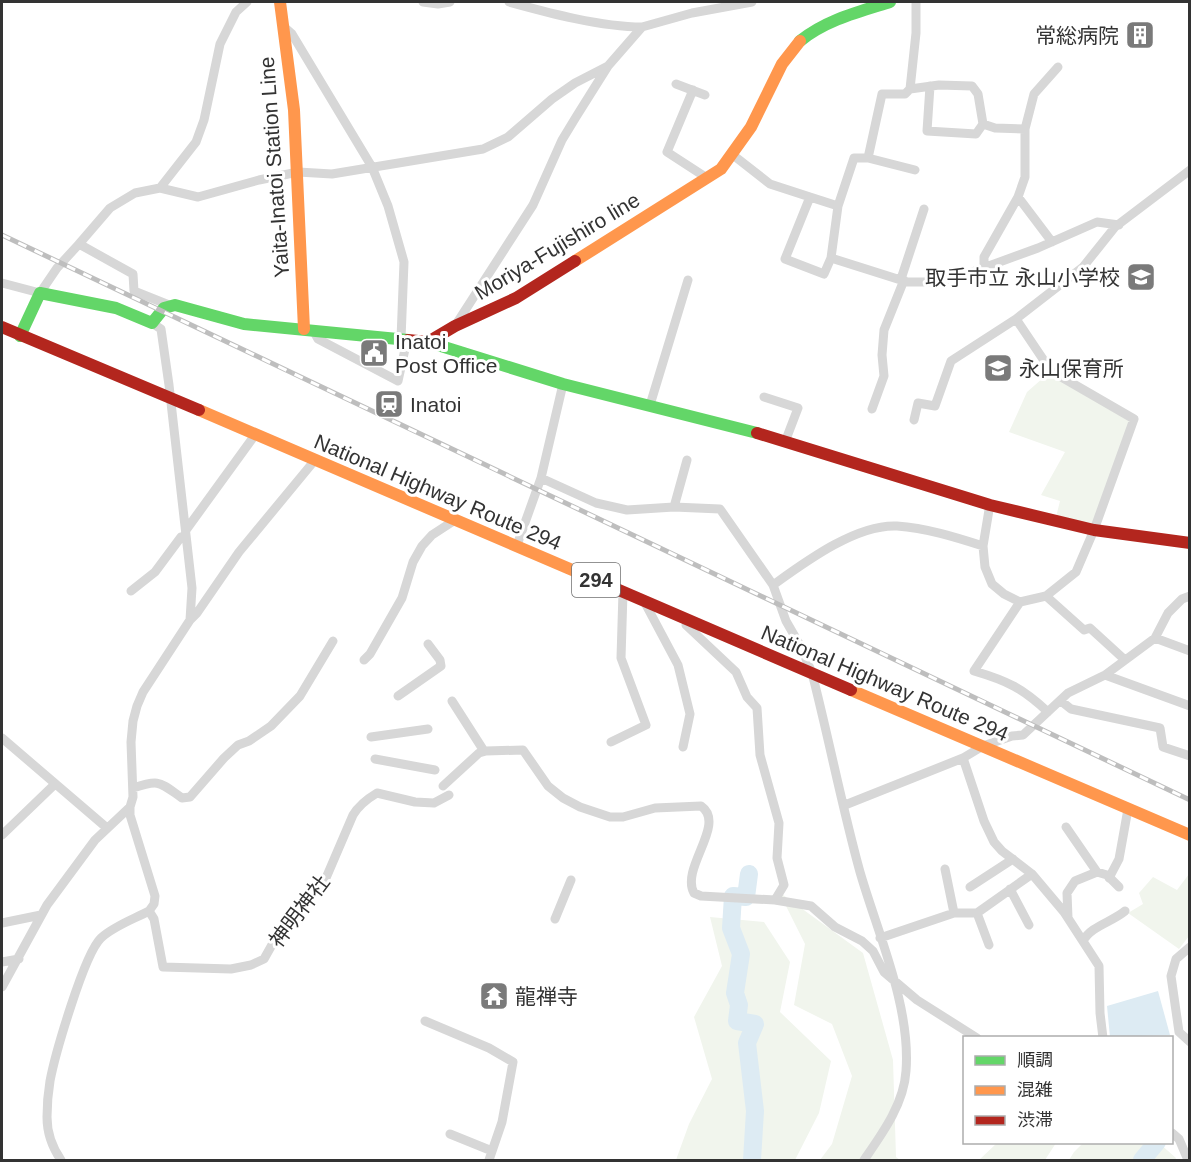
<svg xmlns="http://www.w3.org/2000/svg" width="1191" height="1162" font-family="Helvetica,'Noto Sans JP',sans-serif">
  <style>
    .green { fill: #f1f5ed }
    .water { fill: #ddebf3 }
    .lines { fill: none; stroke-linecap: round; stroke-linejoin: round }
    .river { stroke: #ddebf3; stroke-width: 18 }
    .street { stroke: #d7d7d7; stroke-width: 9 }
    .fast { stroke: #63d668; stroke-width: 12 }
    .slow { stroke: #ff974d; stroke-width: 12 }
    .jam { stroke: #b3261e; stroke-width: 12 }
    .rail-casing { stroke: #bebebe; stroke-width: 5 }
    .rail { stroke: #fff; stroke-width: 3; stroke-dasharray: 9; stroke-linecap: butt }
    .labels { text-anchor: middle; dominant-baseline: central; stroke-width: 6; stroke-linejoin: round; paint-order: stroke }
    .shield { fill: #fff; stroke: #707070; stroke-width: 1.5 }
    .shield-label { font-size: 20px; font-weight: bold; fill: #333 }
    .poi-label { font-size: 21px; fill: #333; stroke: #fff; text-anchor: start }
    .street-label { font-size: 21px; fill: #333; stroke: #fff }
  </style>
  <rect width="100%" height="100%" fill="#fff"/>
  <path class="green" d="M1051,371L1134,419L1094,530L1055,521L1060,501L1041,495L1065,452L1009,432L1027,392Z
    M1189,874V936L1179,949L1128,913L1143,904L1139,893L1153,877L1177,890Z
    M779,892L863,953L893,1060L896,1157L900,1160H820L832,1144L852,1076L832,1024L794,1005L805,944Z
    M710,917L764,922L790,962L780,1012L831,1061L819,1113L795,1160H676L689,1124L712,1079L694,1017L722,966Z
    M1084,1142L1159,1143L1176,1158L1175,1160H1069L1074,1152Z
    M997,1143V1142L1056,1143L1045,1160H979Z"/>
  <path class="water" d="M1158,991L1170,1035L1110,1037L1107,1006Z"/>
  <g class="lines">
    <path class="river" d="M749,874L746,897L733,896L731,928L741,954L735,993L739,1005L737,1021L755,1024L747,1043L755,1111L752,1160
      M1142,1160L1157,1142"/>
    <path class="street" d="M423,2L438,4L450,2
      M509,2C549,13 601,27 642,27
      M284,27L292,34L372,167L388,206L404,262L401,339
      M676,84L705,95
      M930,86L927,131L976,134L983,124
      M910,89L939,85L972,86L978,94L983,124L995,128L1025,129
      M693,90L667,152L707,178
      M733,155L770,184L810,197L785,259L824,274L831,258L907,282H935L964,275L1038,248L1097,222L1119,225
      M868,158L915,170
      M160,188L196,142L204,120L220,44L236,12L247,2
      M810,197L838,206L854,158H868L882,94H905L910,89L916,33V2
      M1018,197L1025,177V129L1034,94L1058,67
      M831,258L838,206
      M984,267V257L1018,197L1052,242
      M901,279L924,209
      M2,283L40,293L57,268L79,244
      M169,305L134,291L133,274L79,244L110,208L135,193L160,188L198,197L259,180L298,172L332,174L483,149L508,137L552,99L575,83L608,66
      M152,323L161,329L169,385L192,588L190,620
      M455,326L533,205L562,140L576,117L608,66L642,27L692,13L752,2
      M313,330L318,339L398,381L407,340
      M764,397L798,408L785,442
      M650,405L688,280
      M872,409L884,376L882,355L884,330L904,280
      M914,420L918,403L935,406L951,361L1016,319
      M541,478L596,503L627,510L674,507L720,509L773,585L786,621L801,647L812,673C829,739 842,807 860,872C878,934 911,1007 906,1071C904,1104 882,1134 864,1160
      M674,507L687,460
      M989,510L983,546L985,567L992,584L1004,594L1020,602L1046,596L1076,572L1094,530L1134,419L1051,371L1016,319L1083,267L1115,227L1190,170
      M186,530L255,435
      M517,545L541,478L563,384
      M773,585C805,562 856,524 897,526C926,528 955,537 983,546
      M131,591L155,572L181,537
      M1046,596L1084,630L1090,628L1125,660
      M1020,602L974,671C1008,681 1022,688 1048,712
      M645,603L678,665L690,714L683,747
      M686,625L736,672L747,697L757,708L760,755L779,823L777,858L784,885L775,900
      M1155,638L1190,651
      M364,660L370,654L402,598L413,562L422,546L432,535L455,520
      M1105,675L1190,706
      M398,696L441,666L440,660L428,644
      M452,701L484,751
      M1061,701L1071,709L1160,728L1163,747L1190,756
      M371,737L428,729
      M2,738L107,828
      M611,742L646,725L621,658L623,592
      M963,758L984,821L994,842L1002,851L1032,874L1064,912L1099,966L1100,1013L1103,1038
      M375,759L435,770
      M443,786L479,753L486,751L523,750L548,786L563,798L580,807L610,817H623L655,808L701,806C727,824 680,868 694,893L701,896L775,900L811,906L835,927L862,941L873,951L884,972L917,1000L977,1038
      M133,788C160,779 159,782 182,798L190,797L224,758L238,745L249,741L271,726L300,696L333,641
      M845,805L963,758L983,746L1012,736L1023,735L1068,693L1105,675L1155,638L1168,613L1182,599L1190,596
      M1066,827L1097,872
      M2,835L54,785
      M945,869L954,913
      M1109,878L1119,859L1128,809
      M970,887L1013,859
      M1010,889L1029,925
      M149,911L154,919L163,967L231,969L251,965L264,959L282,927L326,878L353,815C359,805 367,799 377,793L415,802L434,803L449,795
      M977,913L989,945
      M1068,918L1067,893L1075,881L1097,872L1107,875L1119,887
      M555,919L571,880
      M2,923L41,915
      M880,938L954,913H977L1032,874
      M1083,941C1091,926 1112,922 1125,911
      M1190,947L1176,959L1171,976L1179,1032L1190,1042
      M2,962L19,959
      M2,987L47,905L95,840L130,807
      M425,1021L489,1048L513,1062L502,1122L489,1160
      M1172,1133L1179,1139L1188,1160
      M450,1134L492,1151
      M61,1160C52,1147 47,1133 47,1117C47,1105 48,1093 50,1081C55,1055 84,954 101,938C114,926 134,919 149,911L154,904L155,896L130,815V807L133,797L131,742L133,721L137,706L143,692L190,620L197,613L239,552L315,460"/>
    <path class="fast" d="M800,41C826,20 858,12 890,2
      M20,336L40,293L116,308L152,323L164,308L175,305L244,324L408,340
      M428,342L563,384L757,433"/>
    <path class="slow" d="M280,2L294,110L304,329
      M575,261L721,169L751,127L782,64L800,41
      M199,410L591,578
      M851,690L1190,835"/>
    <path class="jam" d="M2,327L199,410
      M408,340L428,342L455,326L516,298L575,261
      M757,433L990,505L1094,530L1190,543
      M591,578L851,690"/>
    <g class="rail-casing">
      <path id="rail" d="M2,235L1190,800"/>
    </g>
    <use href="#rail" class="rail"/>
  </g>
  <defs>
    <g id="building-square" transform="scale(1.5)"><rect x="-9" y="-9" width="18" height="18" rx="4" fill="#7a7a7a" stroke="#fff"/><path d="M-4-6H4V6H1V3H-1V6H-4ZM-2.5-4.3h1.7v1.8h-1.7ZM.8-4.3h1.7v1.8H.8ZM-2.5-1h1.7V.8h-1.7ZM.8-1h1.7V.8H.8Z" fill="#fff"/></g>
    <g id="school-square" transform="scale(1.5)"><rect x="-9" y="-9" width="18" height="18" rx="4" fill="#7a7a7a" stroke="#fff"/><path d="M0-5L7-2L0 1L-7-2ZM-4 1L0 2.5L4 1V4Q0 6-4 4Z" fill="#fff"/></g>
    <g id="civic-square" transform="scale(1.5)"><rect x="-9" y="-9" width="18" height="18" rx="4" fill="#7a7a7a" stroke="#fff"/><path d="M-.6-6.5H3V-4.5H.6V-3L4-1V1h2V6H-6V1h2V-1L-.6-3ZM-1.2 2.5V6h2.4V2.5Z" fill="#fff"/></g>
    <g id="station-square" transform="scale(1.5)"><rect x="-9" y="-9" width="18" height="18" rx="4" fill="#7a7a7a" stroke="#fff"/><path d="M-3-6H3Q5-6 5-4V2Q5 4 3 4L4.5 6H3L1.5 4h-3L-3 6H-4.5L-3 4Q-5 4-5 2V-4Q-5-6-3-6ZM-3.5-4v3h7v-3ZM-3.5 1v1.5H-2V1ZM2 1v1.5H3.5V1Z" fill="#fff"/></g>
    <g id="temple-square" transform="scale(1.5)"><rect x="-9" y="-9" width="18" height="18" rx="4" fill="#7a7a7a" stroke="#fff"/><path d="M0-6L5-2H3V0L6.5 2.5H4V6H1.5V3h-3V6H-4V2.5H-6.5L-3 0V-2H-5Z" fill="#fff"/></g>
  </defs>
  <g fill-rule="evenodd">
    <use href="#building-square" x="1140" y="35"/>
    <use href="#school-square" x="1141" y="277"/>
    <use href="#civic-square" x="374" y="353"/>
    <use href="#school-square" x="998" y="368"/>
    <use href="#station-square" x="389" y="404"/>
    <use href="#temple-square" x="494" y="996"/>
  </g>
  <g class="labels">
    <rect class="shield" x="572" y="563" width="48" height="34" rx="4.5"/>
    <g class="shield-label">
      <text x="596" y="580">294</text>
    </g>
    <g class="poi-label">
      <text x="1119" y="35" text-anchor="end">常総病院</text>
      <text x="1120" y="277" text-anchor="end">取手市立 永山小学校</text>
      <text x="395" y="341">Inatoi<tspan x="395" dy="24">Post Office</tspan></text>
      <text x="1019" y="368">永山保育所</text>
      <text x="410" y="404">Inatoi</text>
      <text x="515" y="996">龍禅寺</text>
    </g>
    <g class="street-label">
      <text transform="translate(274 167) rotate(-94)">Yaita-Inatoi Station Line</text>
      <text transform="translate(557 246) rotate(-31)">Moriya-Fujishiro line</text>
      <text transform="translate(438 492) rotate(23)">National Highway Route 294</text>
      <text transform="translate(885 683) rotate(23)">National Highway Route 294</text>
      <text transform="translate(299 911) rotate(-53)">神明神社</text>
    </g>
  </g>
  <rect width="1191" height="1162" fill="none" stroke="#333333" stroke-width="6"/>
  <rect x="963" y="1036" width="210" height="108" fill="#ffffff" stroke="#adadad" stroke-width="1.5"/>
  <rect x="975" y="1056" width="30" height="9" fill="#63d668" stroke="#adadad" stroke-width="1.5"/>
  <text x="1017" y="1066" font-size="18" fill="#333333">順調</text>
  <rect x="975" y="1086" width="30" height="9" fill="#ff974d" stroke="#adadad" stroke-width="1.5"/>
  <text x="1017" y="1096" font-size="18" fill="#333333">混雑</text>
  <rect x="975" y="1116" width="30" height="9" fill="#b3261e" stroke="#adadad" stroke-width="1.5"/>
  <text x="1017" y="1126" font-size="18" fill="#333333">渋滞</text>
</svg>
